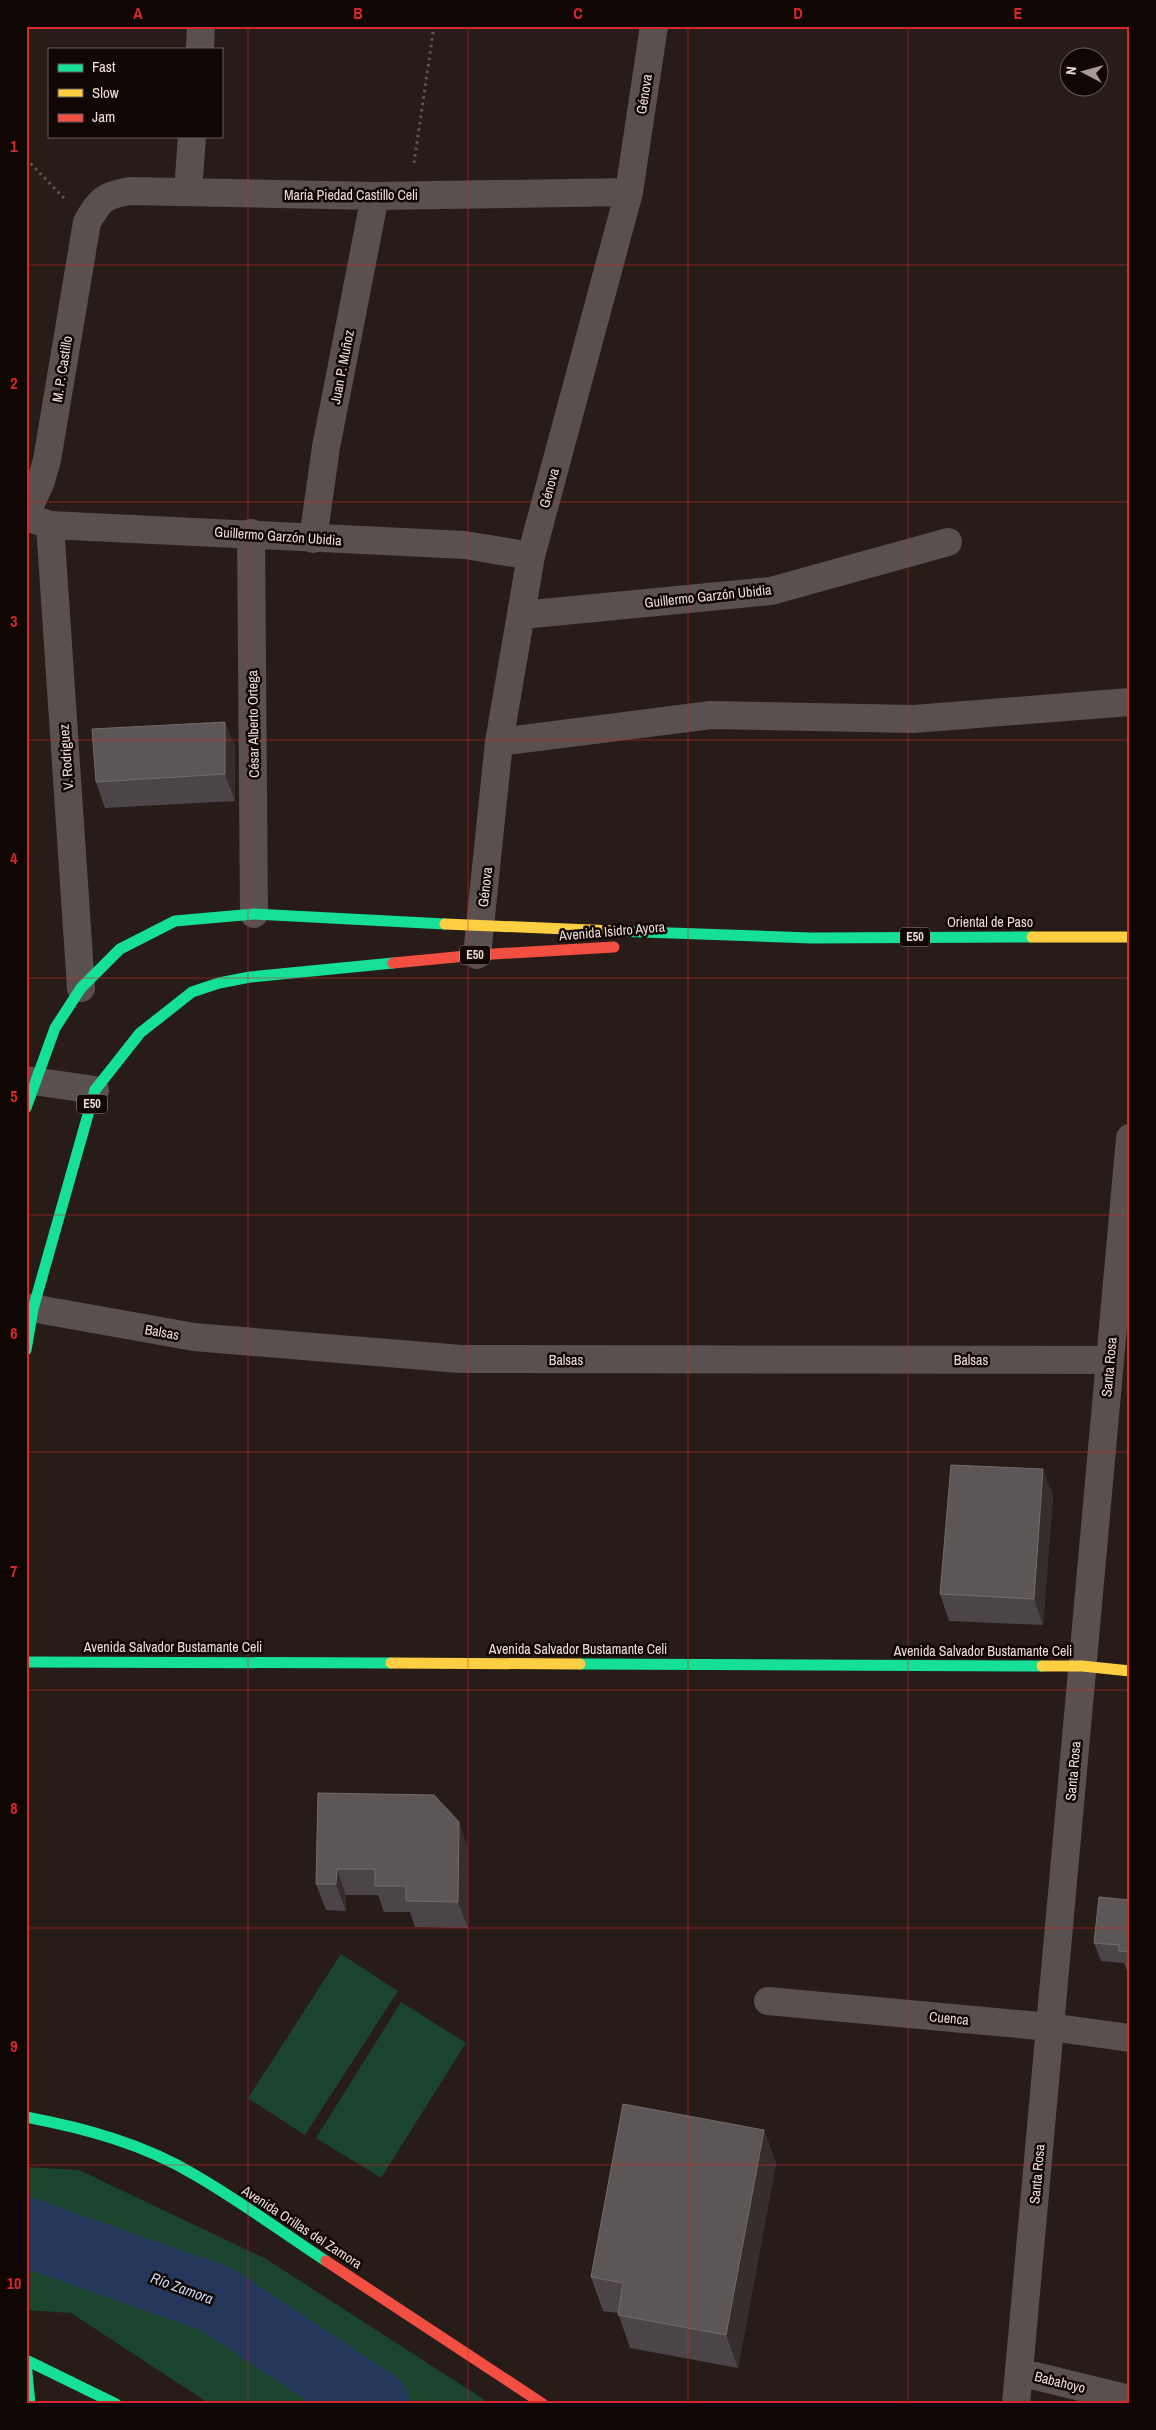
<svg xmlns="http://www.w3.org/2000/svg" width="1156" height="2430" font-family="'Archivo Narrow',sans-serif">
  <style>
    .green { fill: #1b442e }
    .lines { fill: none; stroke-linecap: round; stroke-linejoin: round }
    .river { stroke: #24375b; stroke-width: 69 }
    .path { stroke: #5e5654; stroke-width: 3; stroke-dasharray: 2.5 4; stroke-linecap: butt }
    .street { stroke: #5a5050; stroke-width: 28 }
    .fast { stroke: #16e098; stroke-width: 11 }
    .slow { stroke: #ffcf43; stroke-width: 11 }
    .jam { stroke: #f24e42; stroke-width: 11 }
    .wall { fill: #4c4547 }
    .shaded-wall { fill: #362e2d }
    .building { fill: #5d5656; stroke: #746b6a }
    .grid { fill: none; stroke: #d62828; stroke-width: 1; stroke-opacity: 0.55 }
    .labels { text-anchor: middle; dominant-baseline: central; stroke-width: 5; stroke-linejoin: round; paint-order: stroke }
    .shield { fill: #100704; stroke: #aa9d98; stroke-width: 1 }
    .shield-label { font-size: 12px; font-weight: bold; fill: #ecddd7 }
    .street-label { font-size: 14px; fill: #ecddd7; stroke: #100704 }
    .water-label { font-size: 15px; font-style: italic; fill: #c7d6f2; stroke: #100704 }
    .neatline { fill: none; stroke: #d62828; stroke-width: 2 }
    .grid-label { font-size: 16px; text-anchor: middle; font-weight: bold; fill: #d62828 }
  </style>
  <rect width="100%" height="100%" fill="#271c17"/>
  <path class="green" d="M341,1954L398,1991L305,2135L248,2098Z
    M401,2002L466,2043L381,2178L316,2138Z
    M26,2167L79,2170L266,2259L491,2404H210L71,2313L26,2310Z"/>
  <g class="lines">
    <path class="river" d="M26,2232L216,2299L375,2404"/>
    <path class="path" d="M26,159L64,198
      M414,163L434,26"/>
    <path class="street" d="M200,49L201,26
      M188,192L192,136
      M26,513L40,484L47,460L87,222C100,200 104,195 130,191L375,196L629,192
      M26,517L50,525L465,545L531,556
      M50,525L81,988
      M251,533L254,914
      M313,539L326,447L375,196
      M522,615L771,591L948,542
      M499,742L711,715L914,719L1130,702
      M477,955L499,742L531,556L629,192L654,26
      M26,1080L95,1090
      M26,1307L194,1337L461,1359L1109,1360
      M768,2001L1050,2027L1130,2038
      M1019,2372L1130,2399
      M1016,2404L1130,1138"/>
    <path class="fast" d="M614,931L811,938L1032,937
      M26,1108L55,1028L81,988L120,949L175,921L254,914L445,924
      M26,1350L33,1309L95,1090L140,1033L192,992L219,983L250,977L393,963
      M26,1662L391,1663
      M580,1664L1042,1666
      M26,2117C84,2128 144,2144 195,2175C240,2201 282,2232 326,2261
      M26,2360L116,2404
      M26,2362L30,2404"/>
    <path class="slow" d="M445,924L614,931
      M1032,937H1130
      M391,1663L580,1664
      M1042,1666H1082L1130,1671"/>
    <path class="jam" d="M393,963L477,955L614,947
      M326,2261L543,2404"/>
  </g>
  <path class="wall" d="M225,722L235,748V801L105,808L96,782Z
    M1053,1495L1043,1625L949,1621L940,1594Z
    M318,1793L468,1848V1928L415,1927L410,1912H384L378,1895H346V1911L326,1910L316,1884Z
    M1130,1900V1969H1126L1124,1963L1101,1961L1094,1943Z
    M764,2130L776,2163L738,2368L630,2348L618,2313L603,2311L591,2277Z"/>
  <path class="shaded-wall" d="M225,722L235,748V801L225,774Z
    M1043,1469L1053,1495L1043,1625L1034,1599Z
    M459,1822L468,1848V1928L458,1902Z
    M337,1869L346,1895V1911L336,1884Z
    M764,2130L776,2163L738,2368L726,2335Z"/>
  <path class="building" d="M225,722V774L96,782L92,729Z
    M951,1465L1043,1469L1034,1599L940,1594Z
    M318,1793L434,1795L459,1822L458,1902L406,1901V1886H375V1869H337L336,1884H316Z
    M1099,1897L1130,1900V1952L1119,1951V1945L1094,1943Z
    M623,2104L764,2130L726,2335L618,2315L623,2283L591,2277Z"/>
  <path class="grid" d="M248,26V2404M468,26V2404M688,26V2404M908,26V2404M26,265H1130M26,502H1130M26,740H1130M26,978H1130M26,1215H1130M26,1452H1130M26,1690H1130M26,1928H1130M26,2165H1130"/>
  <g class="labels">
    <g class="shield">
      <rect x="900" y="927.5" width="30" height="19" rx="4"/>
      <rect x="460" y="945.5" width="30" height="19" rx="4"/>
      <rect x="77" y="1094.5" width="30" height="19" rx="4"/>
    </g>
    <g class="shield-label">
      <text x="915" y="937">E50</text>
      <text x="475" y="955">E50</text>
      <text x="92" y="1104">E50</text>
    </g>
    <g class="street-label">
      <text transform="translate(644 94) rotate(-81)">Génova</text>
      <text x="351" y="195">María Piedad Castillo Celi</text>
      <text transform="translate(342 367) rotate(-79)">Juan P. Muñoz</text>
      <text transform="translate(62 369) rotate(-81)">M. P. Castillo</text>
      <text transform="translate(549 488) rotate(-75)">Génova</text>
      <text transform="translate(278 536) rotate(4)">Guillermo Garzón Ubidia</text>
      <text transform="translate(708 596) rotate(-6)">Guillermo Garzón Ubidia</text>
      <text transform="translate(253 724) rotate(-91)">César Alberto Ortega</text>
      <text transform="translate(66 757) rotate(-94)">V. Rodríguez</text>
      <text transform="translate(485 887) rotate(-84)">Génova</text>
      <text x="990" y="922">Oriental de Paso</text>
      <text transform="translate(612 931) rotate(-5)">Avenida Isidro Ayora</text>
      <text transform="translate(162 1332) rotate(10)">Balsas</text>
      <text x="566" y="1360">Balsas</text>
      <text x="971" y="1360">Balsas</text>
      <text transform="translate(1109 1367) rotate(-85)">Santa Rosa</text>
      <text x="173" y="1647">Avenida Salvador Bustamante Celi</text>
      <text x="578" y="1649">Avenida Salvador Bustamante Celi</text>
      <text x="983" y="1651">Avenida Salvador Bustamante Celi</text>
      <text transform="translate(1073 1771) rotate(-85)">Santa Rosa</text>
      <text transform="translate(949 2018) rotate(5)">Cuenca</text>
      <text transform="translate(1037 2174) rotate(-85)">Santa Rosa</text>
      <text transform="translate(302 2227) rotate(33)">Avenida Orillas del Zamora</text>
      <text transform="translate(1060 2382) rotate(14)">Babahoyo</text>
    </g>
    <g class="water-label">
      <text transform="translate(182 2288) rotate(20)">Río Zamora</text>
    </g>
  </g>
  <rect width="1156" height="2430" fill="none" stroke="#100704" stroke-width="55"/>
  <rect x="48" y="48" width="175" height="90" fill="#100704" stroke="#685d58"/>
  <rect x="58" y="64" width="25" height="8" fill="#16e098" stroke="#685d58"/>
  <text x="92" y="72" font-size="15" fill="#ecddd7">Fast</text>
  <rect x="58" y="89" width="25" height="8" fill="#ffcf43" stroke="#685d58"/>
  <text x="92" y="98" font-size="15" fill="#ecddd7">Slow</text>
  <rect x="58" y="114" width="25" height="8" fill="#f24e42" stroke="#685d58"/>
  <text x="92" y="122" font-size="15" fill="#ecddd7">Jam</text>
  <g transform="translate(1084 72) rotate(276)"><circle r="24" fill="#100704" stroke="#685d58"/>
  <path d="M0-4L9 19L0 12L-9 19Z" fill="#a79994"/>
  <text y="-8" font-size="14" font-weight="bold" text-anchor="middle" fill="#ecddd7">N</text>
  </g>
  <rect x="28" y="28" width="1100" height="2374" class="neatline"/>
  <g class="grid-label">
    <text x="138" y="19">A</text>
    <text x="358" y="19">B</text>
    <text x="578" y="19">C</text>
    <text x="798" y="19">D</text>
    <text x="1018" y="19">E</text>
    <text x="14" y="152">1</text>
    <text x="14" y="389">2</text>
    <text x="14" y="627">3</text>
    <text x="14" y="864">4</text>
    <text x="14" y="1102">5</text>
    <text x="14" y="1339">6</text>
    <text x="14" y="1577">7</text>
    <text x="14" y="1814">8</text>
    <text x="14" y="2052">9</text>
    <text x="14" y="2289">10</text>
  </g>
</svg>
